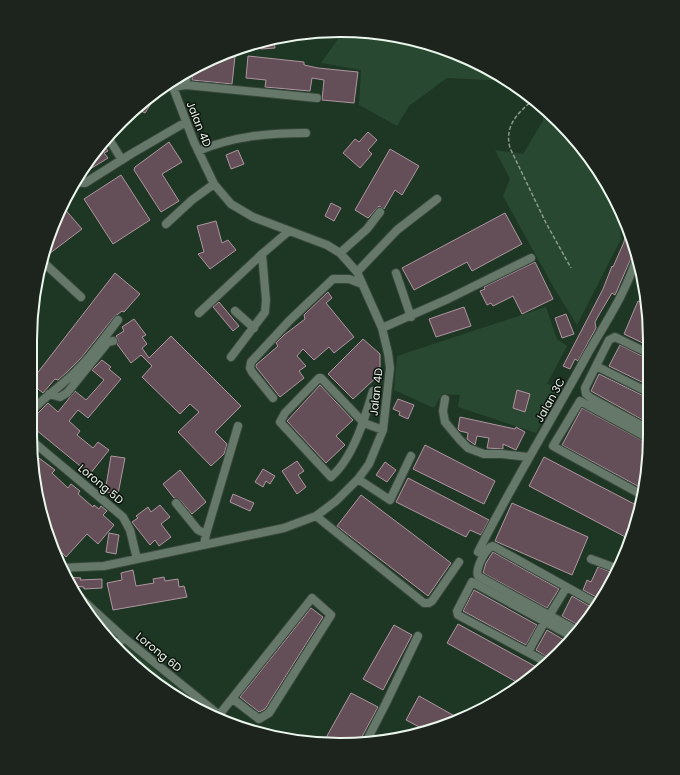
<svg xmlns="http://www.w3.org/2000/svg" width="680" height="775" font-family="Poppins,sans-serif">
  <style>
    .built { fill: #1e3624 }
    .green { fill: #284831 }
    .building { fill: #644e57; stroke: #af96a0 }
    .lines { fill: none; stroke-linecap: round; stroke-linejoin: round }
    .minor-casing { stroke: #38483c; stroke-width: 10 }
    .path { stroke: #8c998e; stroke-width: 1.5; stroke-dasharray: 4 2; stroke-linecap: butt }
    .minor { stroke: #657869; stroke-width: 8 }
    .labels { text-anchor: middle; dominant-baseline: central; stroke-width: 3; stroke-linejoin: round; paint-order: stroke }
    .street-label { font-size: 11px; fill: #ebf6ed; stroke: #0b120c }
    .rim { fill: none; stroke: #ebf6ed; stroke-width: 2 }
  </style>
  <rect width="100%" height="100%" fill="#1b2c1f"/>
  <path class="built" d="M361,31L420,41L477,62L529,94L573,136L609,185L634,241L649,319L650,435L644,495L626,553L598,607L559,654L495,703L439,729L361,744L299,742L222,721L151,681L107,639L62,572L41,515L30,435L36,280L71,185L136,107L185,71L241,46L300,33Z"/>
  <path class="green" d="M361,31L420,41L477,62L508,81L447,78L409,106L397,126L359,105L361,70L321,63L340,36L323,32Z
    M521,89L529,94L573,136L609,185L618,206L621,239L577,325L554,288L503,196L510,179L495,150L523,154L543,121L542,107Z
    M546,307L557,339L567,346L547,384L562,388L536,433L458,407L460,395L442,394L434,408L394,390L397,356Z
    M94,620L205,712L151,681L107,639Z"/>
  <path class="building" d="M274,39L275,48L261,49L260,42Z
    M222,55L235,56L232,84L192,80V68Z
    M248,56L304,62V65L318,68L358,72L354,103L322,100L324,80L312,78L310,91L265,87L266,80L246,78Z
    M147,99L152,102L145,113L135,108Z
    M368,132L377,140L368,150L372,154L360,168L343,153L355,139L359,142Z
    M169,142L182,162L162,174L179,201L161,212L134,170L135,167Z
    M104,145L108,151L104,153L108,158L82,174Z
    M390,149L419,166L402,195L395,190L384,209L379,206L368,218L355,210Z
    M238,150L244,164L231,169L226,155Z
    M121,175L150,220L113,244L84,199Z
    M331,203L341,208L334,221L325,216Z
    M63,207L82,229L45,257Z
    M505,213L522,244L472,271L467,262L414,290L402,268Z
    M216,221L222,243L228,240L236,250L210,269L198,254L204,252L197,226Z
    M627,226L635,249L615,295L612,293L600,313L595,322L596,328L578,361L575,359L570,369L563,366L603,289L612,266L613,267L624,242Z
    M535,262L553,299L522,314L513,296L493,306L491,303L487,305L480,291L485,289L484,287Z
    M115,273L140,294L124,312L122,311L114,317L81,358L67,372L58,380L55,379L43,393L38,389L31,397L32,380Z
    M328,292L332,298L326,303L354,337L334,353L329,347L314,360L303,349L297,356L306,366L299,371L304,378L280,397L256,367V365L278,346L276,343L284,335L305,319L304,315Z
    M638,301L646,304L649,320V346L624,334Z
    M219,302L239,326L233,331L213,307Z
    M464,307L471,326L436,337L429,319Z
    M566,314L574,334L562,338L555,318Z
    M134,319L146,335L142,337L147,344L142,348L149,358L171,336L241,406L215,432L227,444L224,454L211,466L178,432L199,412L190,404L180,414L142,377L152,366L141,355L131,363L117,344L118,340L116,336L124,331L122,327Z
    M363,339L380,354V374L353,399L328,374Z
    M620,345L650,360V386L609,366Z
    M102,360L111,367L109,369L121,379L88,418L78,410L69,421L80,431L77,435L93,448L98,442L109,450L90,474L30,425L31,417L35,416L48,403L58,412L75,391L86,400L104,380L92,370Z
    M599,374L650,399V424L591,391Z
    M320,385L353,420L336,436L345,445L326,463L287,421Z
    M517,390L530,394L525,412L513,408Z
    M398,399L414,405L408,419L399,415L400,412L393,409Z
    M582,408L649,444L645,490L562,445Z
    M460,417L515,429L516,427L525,432L516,450L503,444V449L487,448L489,438L477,436L475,445L467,439L468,433L460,431L458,429Z
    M425,445L495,481L484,504L413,469Z
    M111,456L125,458L118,494L105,492Z
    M544,457L640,507L631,540L529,486Z
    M39,458L55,470L52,473L68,488L71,484L80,491L78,494L93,507L94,505L99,509L101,506L107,511L103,515L114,525L98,544L87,534L66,557L50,540L41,515L38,499L42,495L37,491L33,459L37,462Z
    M297,461L304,471L298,475L306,487L297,494L282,471Z
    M385,462L396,470L387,482L376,475Z
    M263,469L275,476L270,484L266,481L263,487L255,482Z
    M180,470L206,502L192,514L180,500L174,498L163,484Z
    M408,478L489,520L481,535L470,530L466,537L396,502Z
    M233,494L254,503L250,511L230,502Z
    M361,495L451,563L428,596L337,526Z
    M512,503L588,537L572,575L495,541Z
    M160,505L170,517L161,524L171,537L159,546L155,540L150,545L132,522L138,518L136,516L148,507L151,512Z
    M109,533L119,535L116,554L106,552Z
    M493,552L559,589L547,608L483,573L486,563Z
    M598,567L616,574L602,600L583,590L587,580L591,582Z
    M133,570L136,586L154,583L153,579L164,577L165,581L178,579L179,587L184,586L187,597L113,610L107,583L122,580L121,573Z
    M68,577L81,578L80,580L102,579V588L84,589V587L71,586L68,581Z
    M474,590L537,625L526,645L463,611Z
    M572,596L596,610L582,627L562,616Z
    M311,608L323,617L265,709L259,712L240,697Z
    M458,624L540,669L520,684L447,643Z
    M394,625L412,635L383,690L363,679Z
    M547,630L569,643L552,660L536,650Z
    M351,693L378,707L358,744L323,743Z
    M419,696L460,719L439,729L427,731L406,720Z"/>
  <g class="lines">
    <g class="minor-casing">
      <path id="minor" d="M307,32L312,33
        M235,49L244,48L249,44
        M186,85L187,71
        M173,87L186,85L317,98
        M109,139L122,160
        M198,151C234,136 268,133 306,133
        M74,182L85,183L131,154L186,122
        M166,224L192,200L214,184
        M340,253L367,229L380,212
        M43,262L81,297
        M357,272L397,230L437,199
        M396,273L411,317
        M235,311L254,328
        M199,313L262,254L289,231
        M382,328L448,299L531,258
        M650,354L615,337L609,340L585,388L586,394L591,398L650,430
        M231,357L265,312L266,300L262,254
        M596,366L650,393
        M373,391C365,418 353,458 331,477L280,422L285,413L319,378H321L364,423L383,430
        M49,394L60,397L67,393L108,342L113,341
        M273,398L252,372L250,368L251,362L290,320L333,279H349L362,284
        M445,399L443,411L445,422L460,440L468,448L484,454H502L528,457
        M31,412C42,399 51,394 63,383C84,366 102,341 118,320
        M31,440L123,517L130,530L137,559
        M358,479L390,500L411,456
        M644,496L553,446L580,401L650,439
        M176,503L198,530L206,534
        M316,516L424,603H429L432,601L459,562
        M204,545L206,534L238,426
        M478,552C512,484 552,420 588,353C606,322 627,291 637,256
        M591,559L618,569
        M60,568L104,566L284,528L316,516L336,501L358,479L369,464L383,430L390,368L388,353L382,328L357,272L340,253L327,245L253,217L231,204L214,184L194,142L171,82
        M77,595L123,637L229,723
        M549,616L566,588
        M578,631L478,576C475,569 486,547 493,546L599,605
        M116,648L123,637
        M528,652L545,621
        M548,663L458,615L457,611L472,582L573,637
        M219,715L312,598L331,615L269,713L259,719L233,699
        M365,744L386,703L418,636"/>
    </g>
    <path class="path" d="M534,99C518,113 504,125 510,148L546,223L571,268"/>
    <use href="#minor" class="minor"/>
  </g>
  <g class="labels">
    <g class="street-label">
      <text transform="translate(199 124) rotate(68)">Jalan 4D</text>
      <text transform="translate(376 392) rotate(-84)">Jalan 4D</text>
      <text transform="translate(550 400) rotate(-61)">Jalan 3C</text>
      <text transform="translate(101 484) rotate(40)">Lorong 5D</text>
      <text transform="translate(159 652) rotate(39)">Lorong 6D</text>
    </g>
  </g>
  <path d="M0 0H680V775H0ZM340 37H340A303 303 0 0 1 643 340V435A303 303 0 0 1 340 738H340A303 303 0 0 1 37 435V340A303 303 0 0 1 340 37Z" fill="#1d241e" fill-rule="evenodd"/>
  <path class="rim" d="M340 37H340A303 303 0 0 1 643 340V435A303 303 0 0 1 340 738H340A303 303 0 0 1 37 435V340A303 303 0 0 1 340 37Z"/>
</svg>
